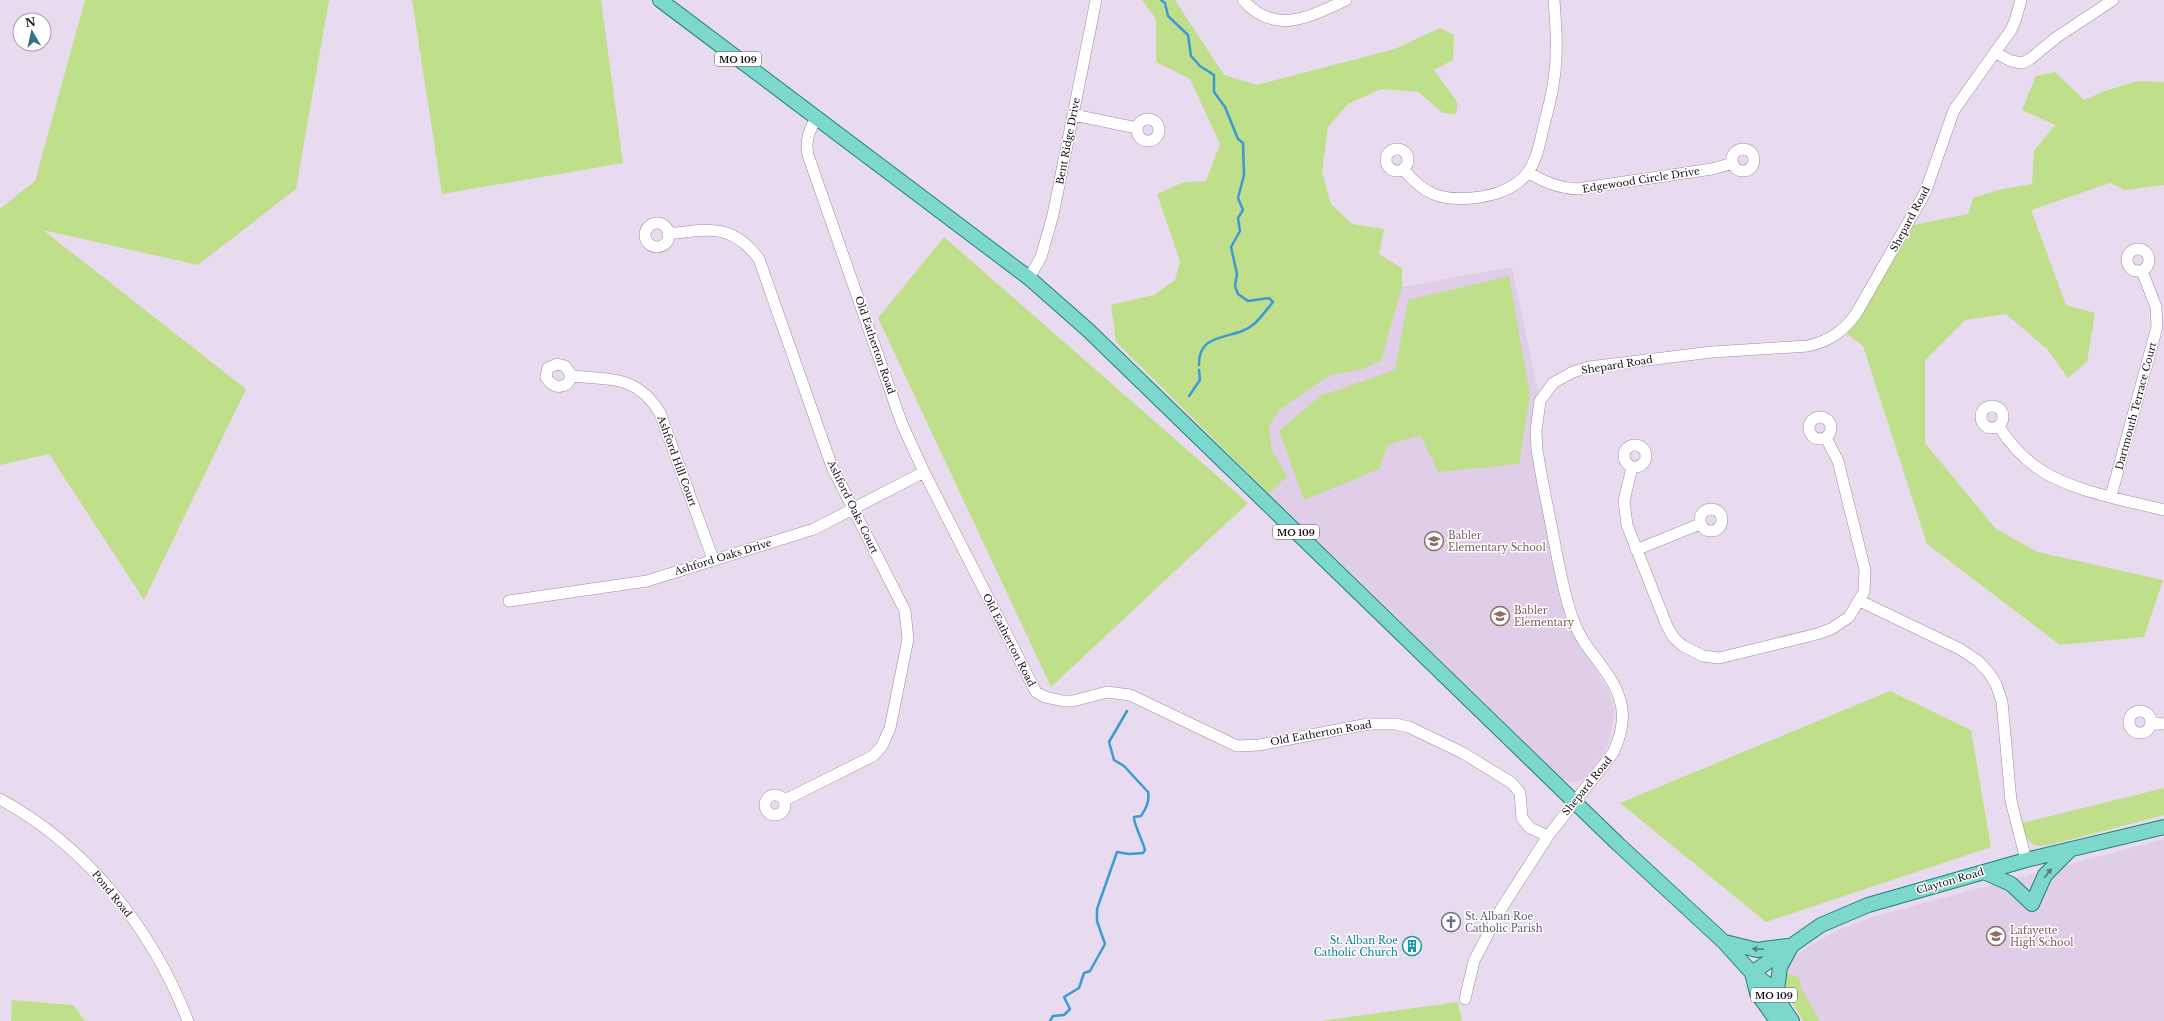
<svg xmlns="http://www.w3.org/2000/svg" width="2164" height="1021" font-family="'Libre Baskerville',serif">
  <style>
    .built { fill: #e0cde8 }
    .green { fill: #c0df8a }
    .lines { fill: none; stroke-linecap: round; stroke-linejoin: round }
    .stream { stroke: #3d9ad5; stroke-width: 2.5 }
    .minor-casing { stroke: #9b8ea0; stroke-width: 12 }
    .major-casing { stroke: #208178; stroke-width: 16 }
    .minor { stroke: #fff; stroke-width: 11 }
    .major { stroke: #7cd7cd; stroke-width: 14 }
    .oneway { fill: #4f7f7c }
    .labels { text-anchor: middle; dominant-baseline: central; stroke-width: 3; stroke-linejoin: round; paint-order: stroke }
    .shield { fill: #fff; stroke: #5d5a5f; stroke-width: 1 }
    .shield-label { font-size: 9px; font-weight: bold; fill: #18131a }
    .street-label { font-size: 10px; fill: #18131a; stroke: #fff }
    .education-label { font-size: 10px; fill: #785e54; stroke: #fff; text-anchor: start }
    .worship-label { font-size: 10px; fill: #5b616d; stroke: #fff; text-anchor: start }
    .culture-label { font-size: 10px; fill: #0d838f; stroke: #fff; text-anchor: end }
  </style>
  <rect width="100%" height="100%" fill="#e9dbef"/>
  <path class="built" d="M1512,267L1538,392L1535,403L1572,629L1609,692L1614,710L1611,733L1606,751L1584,779L1574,783L1564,780L1269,494L1287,476L1272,451L1269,427L1279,410L1330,375L1363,369L1381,361L1402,287Z
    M2164,839V1021H1820L1802,990L1799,977L1784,973L1790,960L1814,943L1843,928L1876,916Z"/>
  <path class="green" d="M85,0H329L296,189L198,265L43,230L246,389L144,600L49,454L0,465V209L35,181Z
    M412,0H601L623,163L442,194Z
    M1142,0H1175L1224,75L1257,85L1395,49L1440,28L1454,35L1453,60L1434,70L1458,103L1456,114L1443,113L1418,92L1381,89L1348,104L1328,127L1322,172L1331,204L1352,224L1384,229L1379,254L1402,268V287L1381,361L1363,369L1330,375L1279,410L1269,427L1272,451L1287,476L1269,494L1116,342L1111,305L1154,295L1175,280L1180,261L1157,194L1184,182L1206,181L1220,144L1190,79L1156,62V19Z
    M2055,72L2084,100L2107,90L2138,81L2164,82V185L2125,190L2110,183L2031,210L2066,305L2095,313L2087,362L2068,378L2047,349L2006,314L1965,320L1925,360V443L1996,529L2038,552L2163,580L2144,637L2060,645L1927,544L1863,346L1847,334L1861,315L1914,225L1968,214L1973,198L1998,190L2032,184L2034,151L2055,125L2022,110L2036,76Z
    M944,237L1248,503L1051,687L878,318Z
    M1509,276L1530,395L1519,464L1438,472L1420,435L1388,445L1379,469L1304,500L1279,431L1320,396L1395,370L1408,300Z
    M1890,691L1971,730L1991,847L1766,922L1620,803Z
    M2164,788V815L2050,845C2029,848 2027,842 2022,823Z
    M1784,973L1799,977L1802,990L1820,1021H1803C1793,1003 1784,995 1784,973Z
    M12,1000L73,1005L85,1021H11Z
    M1458,1002L1462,1021H1321Z"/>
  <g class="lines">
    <path class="stream" d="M1161,0L1165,3L1168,16L1188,35L1191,56L1200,66L1214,75V92L1225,107L1238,139L1243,143L1244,175L1238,198L1243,210L1238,218L1240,231L1231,247L1237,274L1235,286L1238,294L1248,301L1269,298L1273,302C1267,309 1261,318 1254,324C1235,341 1198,330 1199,365
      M1189,396L1200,380L1199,370
      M1050,1021L1053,1016L1064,1015L1070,1009L1064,997L1079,988L1084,973L1090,971L1105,944L1097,921V909L1117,852L1129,854L1143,853L1145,850C1143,842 1133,822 1134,817L1141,816C1146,809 1150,801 1148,792L1124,766L1114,760L1109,742L1127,711"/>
    <g class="minor-casing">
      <path id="minor" d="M1243,0C1275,36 1309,17 1346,0
        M1996,53L2011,61L2022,63L2030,59L2057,37L2113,0
        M1074,115L1137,128
        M816,118C809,132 805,140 808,155L902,424L924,472L1036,692L1045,697L1063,701H1073L1107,692L1130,695L1237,746L1259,745L1368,724H1395L1409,727L1463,753L1512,783L1520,793L1522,818L1530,828L1548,836
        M1137 130a11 11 0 1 1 22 0a11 11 0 1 1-22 0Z
        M1386 160a11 11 0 1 1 22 0a11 11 0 1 1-22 0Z
        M1732 160a11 11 0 1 1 22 0a11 11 0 1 1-22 0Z
        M1403,169C1424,194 1440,201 1472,198C1491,196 1507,192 1522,179C1536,166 1539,146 1543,129C1547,113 1552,96 1554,79C1558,52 1556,27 1554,0
        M1528,172C1543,182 1559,188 1577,189L1712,169L1733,163
        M645 235a12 12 0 1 1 24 0a12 12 0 1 1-24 0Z
        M668,234C708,229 732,223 759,259L832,467L905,611L908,639L890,728L882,746L873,756L785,800
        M2127 260a11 11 0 1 1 22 0a11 11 0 1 1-22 0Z
        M1029,278L1041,257L1053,215L1096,0
        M572,376L565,366L557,364L548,368L546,377C551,386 559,389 567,384L572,376C611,380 637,375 660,413L713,559
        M1981 417a11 11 0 1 1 22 0a11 11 0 1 1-22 0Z
        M1809 428a11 11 0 1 1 22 0a11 11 0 1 1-22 0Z
        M1999,427C2009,442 2021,456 2036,467C2069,491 2125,500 2164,510
        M1624 456a11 11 0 1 1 22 0a11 11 0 1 1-22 0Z
        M1632,467L1624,501L1627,525L1667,626L1674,638L1683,646L1703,656L1719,658L1817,634L1831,629L1849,617L1864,592L1865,570L1838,461L1826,438
        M2111,496L2157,327L2156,307L2142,271
        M1700 520a11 11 0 1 1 22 0a11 11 0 1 1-22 0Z
        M1636,550L1700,524
        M509,601L647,581L814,529L924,472
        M1860,601L1960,649L1978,661L1989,673L1996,684L2002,702L2011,801L2026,860
        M2129 722a11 11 0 1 1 22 0a11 11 0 1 1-22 0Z
        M2151,722L2164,724
        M765 805a10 10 0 1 1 20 0a10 10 0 1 1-20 0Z
        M0,799C88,847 152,929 188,1021
        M1465,999L1474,961L1501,909L1548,836L1613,753C1621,736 1626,715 1619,697C1610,669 1584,650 1574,622C1565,599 1561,575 1556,551C1550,517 1542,483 1537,449L1536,431L1540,401L1553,383L1573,372L1589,367L1712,352L1808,346C1829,341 1843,332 1856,314L1925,193L1954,110L2011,30L2015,21L2021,0"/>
    </g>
    <g class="major-casing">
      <path id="major" d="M660,0L1029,278L1088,330L1618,844L1724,942L1752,973L1767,984L1792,1021
        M1984,872L2011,884L2032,904L2045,875L2071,849
        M1725,942L1757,950L1787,946
        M1752,973L1821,925L1868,905L2026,860L2164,827
        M1752,973L1757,993L1777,1021
        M1776,998L1780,967L1791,947"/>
    </g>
    <use href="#minor" class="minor"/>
    <use href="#major" class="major"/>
  </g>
  <defs><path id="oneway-solid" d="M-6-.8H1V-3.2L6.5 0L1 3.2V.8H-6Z"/></defs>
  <g class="oneway">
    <use href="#oneway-solid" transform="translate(2048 873) rotate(-52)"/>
    <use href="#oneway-solid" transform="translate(1758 949) rotate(-177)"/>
  </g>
  <defs>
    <g id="school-ring" transform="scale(1)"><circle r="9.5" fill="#fff" stroke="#8d6e63" stroke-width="1.5"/><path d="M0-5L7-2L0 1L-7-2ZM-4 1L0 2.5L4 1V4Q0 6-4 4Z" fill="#8d6e63"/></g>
    <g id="church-ring" transform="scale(1)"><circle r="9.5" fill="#fff" stroke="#6b7280" stroke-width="1.5"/><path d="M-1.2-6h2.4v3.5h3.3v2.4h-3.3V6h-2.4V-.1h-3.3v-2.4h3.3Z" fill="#6b7280"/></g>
    <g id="building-ring" transform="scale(1)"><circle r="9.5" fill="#fff" stroke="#0f9aa8" stroke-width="1.5"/><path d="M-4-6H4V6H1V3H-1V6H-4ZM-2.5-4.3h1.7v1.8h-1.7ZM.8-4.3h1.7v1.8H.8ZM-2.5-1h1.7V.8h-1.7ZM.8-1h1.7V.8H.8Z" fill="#0f9aa8"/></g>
  </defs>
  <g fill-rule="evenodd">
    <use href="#school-ring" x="1434" y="541"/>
    <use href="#school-ring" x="1500" y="616"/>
    <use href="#church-ring" x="1451" y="922"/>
    <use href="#school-ring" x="1996" y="936"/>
    <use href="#building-ring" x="1412" y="946"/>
  </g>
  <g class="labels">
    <g class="shield">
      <rect x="715" y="52" width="46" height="14" rx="3"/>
      <rect x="1273" y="525" width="46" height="14" rx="3"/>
      <rect x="1751" y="988" width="46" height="14" rx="3"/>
    </g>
    <g class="shield-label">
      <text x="738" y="59">MO 109</text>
      <text x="1296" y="532">MO 109</text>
      <text x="1774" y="995">MO 109</text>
    </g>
    <g class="street-label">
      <text transform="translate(1068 141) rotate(-79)">Bent Ridge Drive</text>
      <text transform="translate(1641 180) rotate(-9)">Edgewood Circle Drive</text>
      <text transform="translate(1910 219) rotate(-62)">Shepard Road</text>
      <text transform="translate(875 345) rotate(71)">Old Eatherton Road</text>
      <text transform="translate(1617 365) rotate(-9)">Shepard Road</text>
      <text transform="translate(2136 406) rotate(-75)">Dartmouth Terrace Court</text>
      <text transform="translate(677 461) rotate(70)">Ashford Hill Court</text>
      <text transform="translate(853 507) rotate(64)">Ashford Oaks Court</text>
      <text transform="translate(723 557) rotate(-17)">Ashford Oaks Drive</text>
      <text transform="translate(1009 640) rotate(63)">Old Eatherton Road</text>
      <text transform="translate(1321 733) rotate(-10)">Old Eatherton Road</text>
      <text transform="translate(1587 786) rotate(-51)">Shepard Road</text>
      <text transform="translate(1950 881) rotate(-16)">Clayton Road</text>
      <text transform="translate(112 894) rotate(51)">Pond Road</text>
    </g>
    <g class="education-label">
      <text x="1448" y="535">Babler<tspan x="1448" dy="12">Elementary School</tspan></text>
      <text x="1514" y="610">Babler<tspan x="1514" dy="12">Elementary</tspan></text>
      <text x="2010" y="930">Lafayette<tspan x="2010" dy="12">High School</tspan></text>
    </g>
    <g class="worship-label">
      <text x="1465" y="916">St. Alban Roe<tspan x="1465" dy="12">Catholic Parish</tspan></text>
    </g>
    <g class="culture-label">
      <text x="1398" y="940">St. Alban Roe<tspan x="1398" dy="12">Catholic Church</tspan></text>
    </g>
  </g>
  <g transform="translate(32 32) rotate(351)"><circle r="19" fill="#ffffff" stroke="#a3a1a3"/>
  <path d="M0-3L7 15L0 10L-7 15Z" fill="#327486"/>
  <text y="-6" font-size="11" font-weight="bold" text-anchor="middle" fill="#18131a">N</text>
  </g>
</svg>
